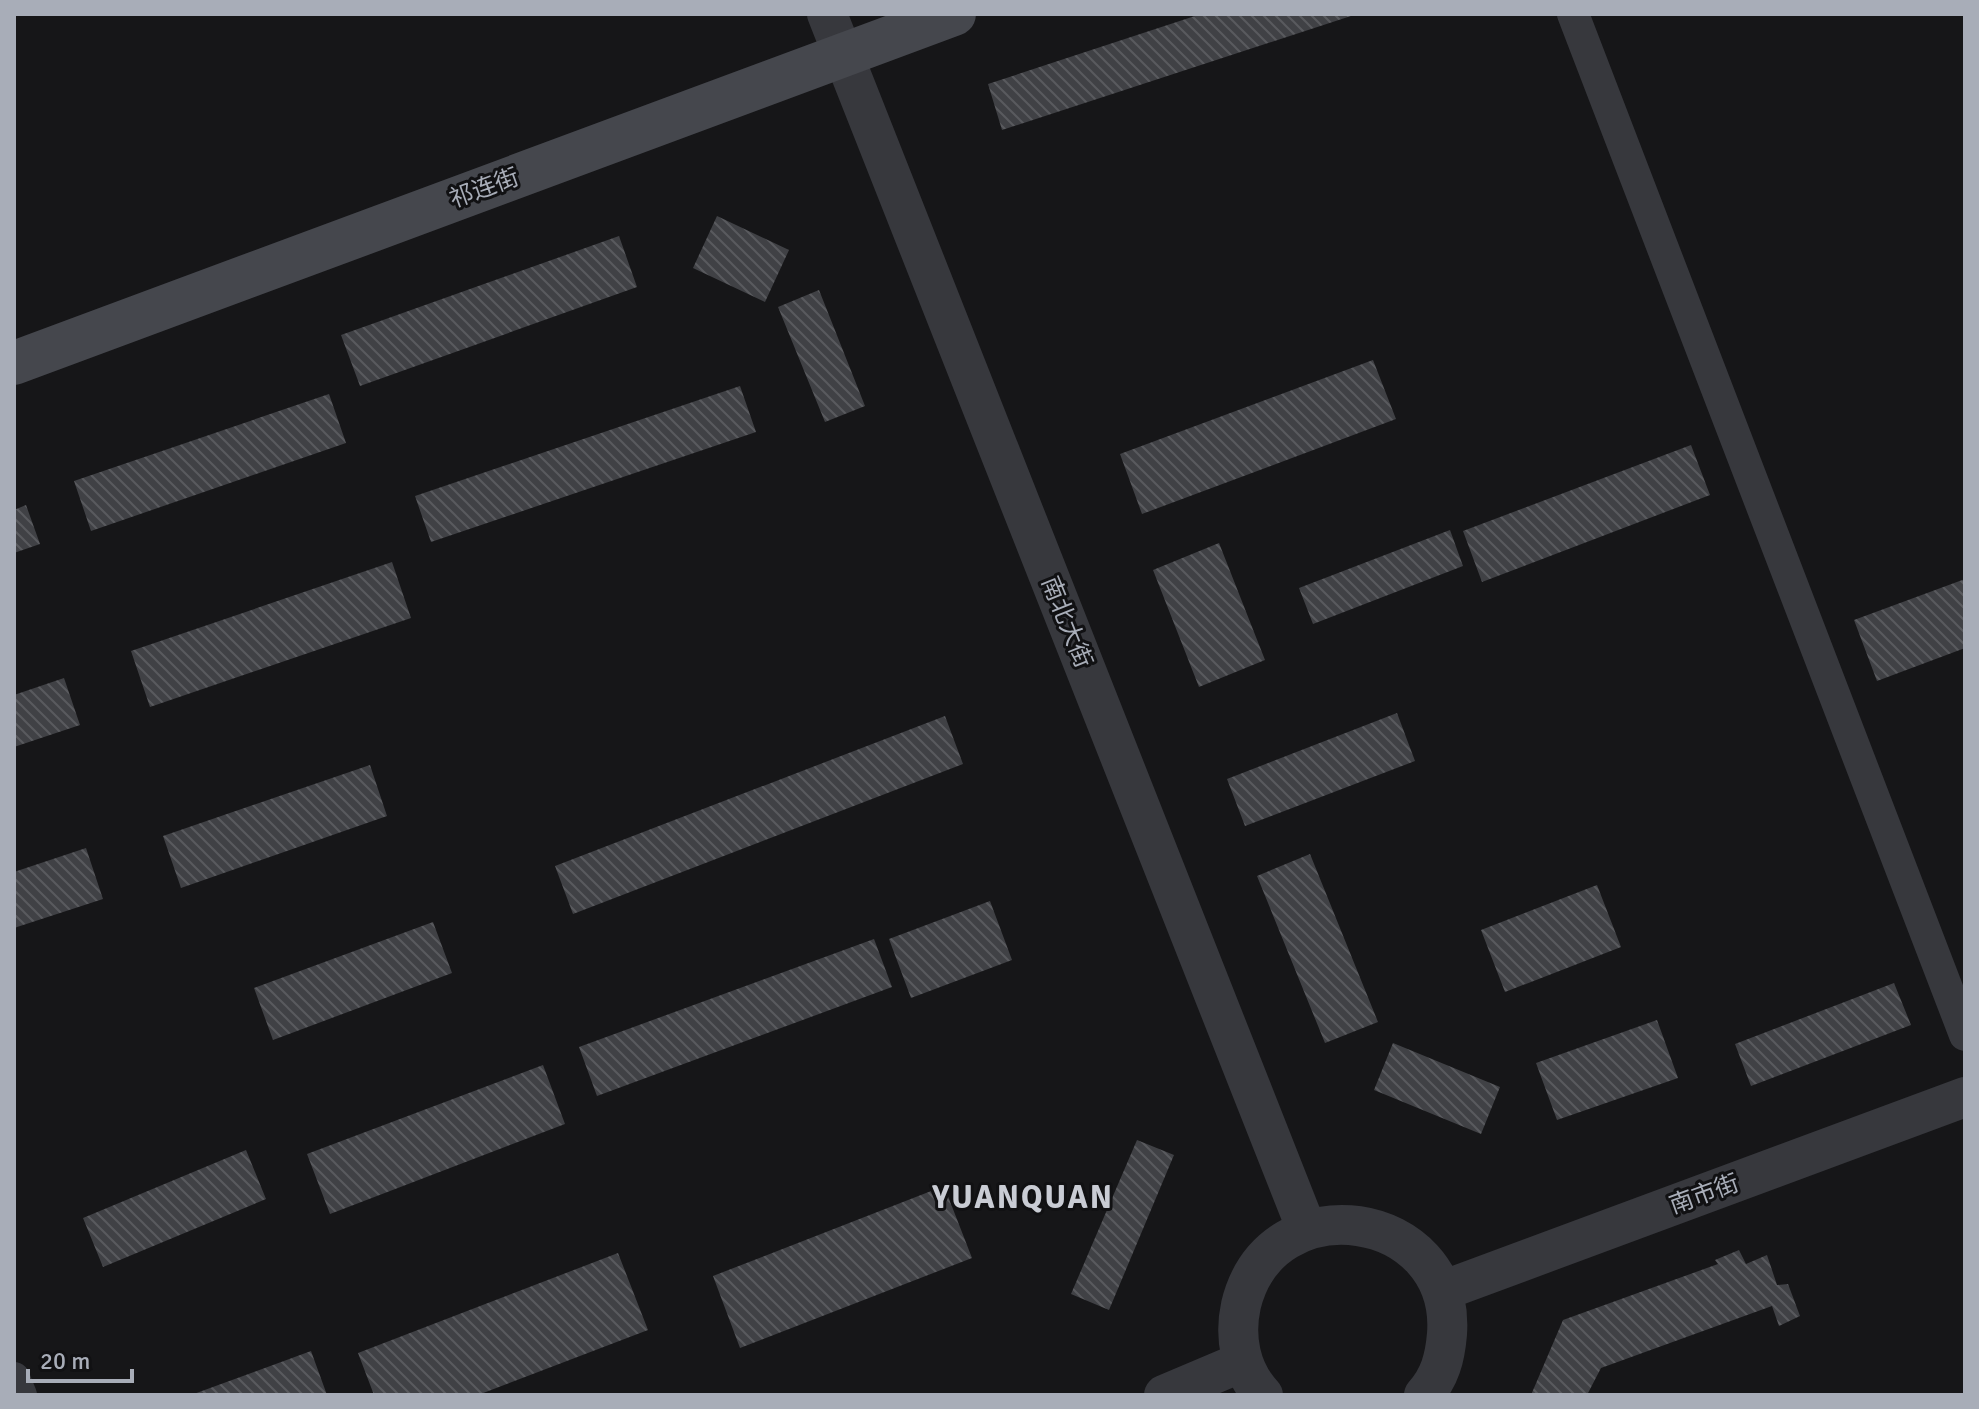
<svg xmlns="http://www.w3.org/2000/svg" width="1979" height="1409" font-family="Signika,'Noto Sans SC',sans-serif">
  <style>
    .building { fill: url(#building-back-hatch) }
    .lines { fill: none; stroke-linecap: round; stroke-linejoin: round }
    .minor { stroke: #37383d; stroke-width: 32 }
    .tertiary { stroke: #37383d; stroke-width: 40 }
    .secondary { stroke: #45474d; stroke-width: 44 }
    .labels { text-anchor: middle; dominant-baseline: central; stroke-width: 6; stroke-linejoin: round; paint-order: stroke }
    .street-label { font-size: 24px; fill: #a8adb8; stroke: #111113 }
    .district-label { font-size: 32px; font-weight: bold; letter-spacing: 2px; fill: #c9ccd4; stroke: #111113 }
  </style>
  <defs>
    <pattern id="building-back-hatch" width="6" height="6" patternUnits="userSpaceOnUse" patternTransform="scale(2)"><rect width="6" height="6" fill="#404145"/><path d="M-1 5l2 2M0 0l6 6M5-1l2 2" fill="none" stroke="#595a5e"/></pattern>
  </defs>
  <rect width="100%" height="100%" fill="#161618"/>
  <path class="building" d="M1201,14L1354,15L1002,130L988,84Z
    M717,216L789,250L765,302L693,268Z
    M619,236L637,287L360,386L341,335Z
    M819,290L865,406L825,422L778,307Z
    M1373,360L1396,419L1142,514L1120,454Z
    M740,386L756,432L431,542L415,496Z
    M329,394L346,443L91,531L74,481Z
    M1691,445L1710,495L1482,582L1463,531Z
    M26,505L40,544L14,553V510Z
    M1450,530L1463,566L1313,624L1299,588Z
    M1219,543L1265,660L1199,687L1153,570Z
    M392,562L411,618L150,707L131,651Z
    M1965,579V648L1877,681L1854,620Z
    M64,678L80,725L14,747V695Z
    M1397,713L1415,761L1245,826L1227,779Z
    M945,716L963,764L573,914L555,866Z
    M370,765L387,816L181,888L163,836Z
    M86,848L103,899L14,928V872Z
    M1310,854L1378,1022L1325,1043L1257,876Z
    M1597,885L1621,947L1505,992L1481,930Z
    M990,901L1012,960L911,998L889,939Z
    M433,922L452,973L273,1040L254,988Z
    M874,939L892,987L597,1096L579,1047Z
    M1894,983L1911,1025L1751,1086L1735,1044Z
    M1657,1020L1678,1078L1557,1120L1536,1063Z
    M1393,1043L1500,1087L1481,1134L1374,1090Z
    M543,1065L565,1124L330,1214L307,1154Z
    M1137,1140L1174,1155L1109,1310L1071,1294Z
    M246,1150L266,1199L103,1267L83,1218Z
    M944,1186L972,1258L740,1348L713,1276Z
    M1739,1250L1746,1264L1767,1255L1777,1285L1788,1284L1800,1316L1779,1326L1772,1306L1601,1368L1587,1395H1531L1563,1320L1718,1264L1715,1260Z
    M618,1253L648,1330L478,1395H374L358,1353Z
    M311,1351L327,1395H191Z"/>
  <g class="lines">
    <path class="minor" d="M1573,14L1965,1035
      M14,1378L21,1395"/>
    <path class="tertiary" d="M827,14L1307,1230
      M1442,1291L1965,1097
      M1164,1395L1242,1362
      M1263,1395C1240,1371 1234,1337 1241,1305C1271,1181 1456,1209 1447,1334C1445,1358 1440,1377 1424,1395"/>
    <path class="secondary" d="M14,363L954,14"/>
  </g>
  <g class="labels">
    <g class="street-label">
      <text transform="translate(484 188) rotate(-20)">祁连街</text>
      <text transform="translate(1067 622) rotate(68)">南北大街</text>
      <text transform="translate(1704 1194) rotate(-20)">南市街</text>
    </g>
    <g class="district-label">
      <text x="1023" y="1197">YUANQUAN</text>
    </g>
  </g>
  <rect width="1979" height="1409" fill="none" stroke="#a8adb8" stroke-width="32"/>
  <path d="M28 1369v12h104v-12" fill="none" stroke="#a8adb8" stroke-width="4"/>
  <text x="40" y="1369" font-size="24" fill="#a8adb8" stroke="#111113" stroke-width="6" paint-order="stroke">20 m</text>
</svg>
